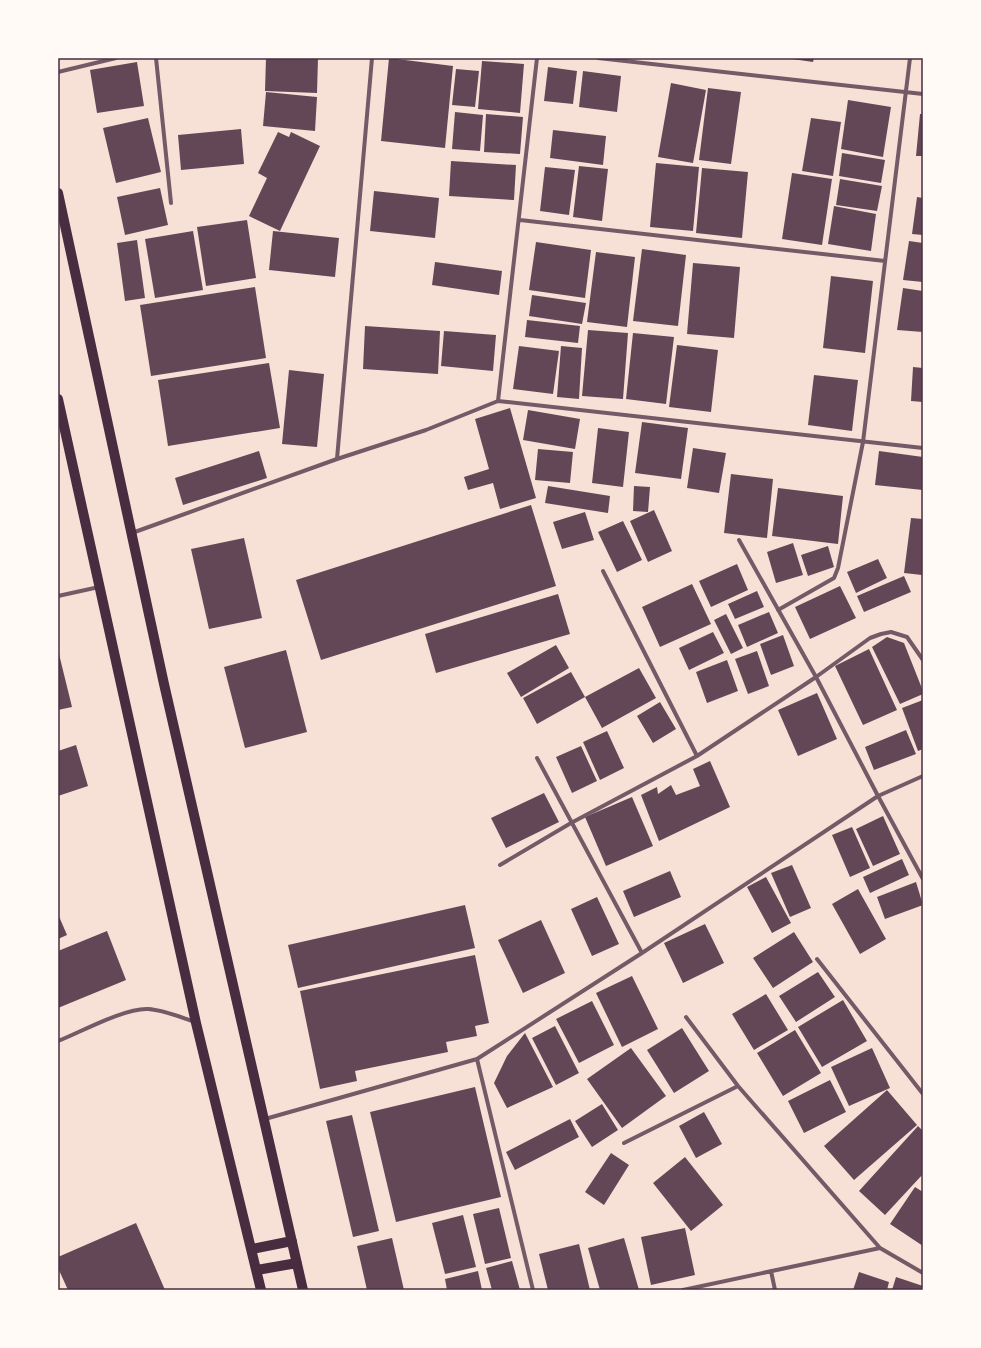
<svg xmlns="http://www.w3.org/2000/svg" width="981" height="1348" font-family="'Varela Round',sans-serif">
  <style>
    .building { fill: #644757 }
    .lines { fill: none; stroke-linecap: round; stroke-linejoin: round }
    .minor { stroke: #755966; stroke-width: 4 }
    .primary { stroke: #4a2c40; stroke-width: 10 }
    .neatline { fill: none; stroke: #4a2c40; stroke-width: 1.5 }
  </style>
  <rect width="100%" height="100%" fill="#f7e1d7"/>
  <path class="building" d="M266,58H318L317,93L265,91Z
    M389,58L453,66L445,148L381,141Z
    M785,58H814L813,62Z
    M482,61L524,64L520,113L478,109Z
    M137,62L144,106L97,113L90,70Z
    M548,67L577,71L573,104L544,101Z
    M456,69L479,71L475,107L452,105Z
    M583,71L621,76L617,112L579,107Z
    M671,83L706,90L693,163L658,157Z
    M708,88L741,92L731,164L699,160Z
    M266,92L317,97L315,131L263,126Z
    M848,100L891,107L883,157L841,149Z
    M455,112L483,115L480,151L452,149Z
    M486,114L523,117L520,154L484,152Z
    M920,114H923V156H916Z
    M148,118L161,172L116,183L103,128Z
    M811,118L841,122L833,176L802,171Z
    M241,129L244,164L181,170L178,135Z
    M553,130L606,136L603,165L550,158Z
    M278,132L289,137L291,132L320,146L280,231L249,216L267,178L258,173Z
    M842,153L885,160L881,183L839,176Z
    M451,161L516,165L514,200L449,196Z
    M656,163L699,167L693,231L650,227Z
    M579,166L608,169L602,221L573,217Z
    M545,167L575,170L569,215L540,211Z
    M702,168L748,172L742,238L696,233Z
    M792,173L832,179L822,245L782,239Z
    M840,179L882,186L877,211L836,205Z
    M160,188L168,225L125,235L117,197Z
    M374,191L439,198L435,238L370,231Z
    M917,197L923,198V235L912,234Z
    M834,206L876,214L871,251L828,244Z
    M247,220L256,278L206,286L197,227Z
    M193,231L203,290L155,298L145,239Z
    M273,231L339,238L335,277L269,270Z
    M137,240L145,298L125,301L117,243Z
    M909,241L923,243V282L903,280Z
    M536,242L591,250L585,298L529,290Z
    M642,249L686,255L678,326L633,321Z
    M596,252L635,257L627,327L587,322Z
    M435,262L502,271L499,295L432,285Z
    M693,263L740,267L734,338L687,334Z
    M831,276L873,281L865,353L823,348Z
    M255,287L266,358L151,376L140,305Z
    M903,288L923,291V332L897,330Z
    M532,295L586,303L582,324L529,316Z
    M527,320L580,326L578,343L525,337Z
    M365,326L440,331L438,374L363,369Z
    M588,330L628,333L623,399L582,396Z
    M444,331L496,335L493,371L441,366Z
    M633,333L674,337L666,404L626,399Z
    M677,345L718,350L711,412L669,407Z
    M519,346L559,351L553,394L513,389Z
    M561,346L582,348L579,399L557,397Z
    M269,363L280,428L168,446L158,380Z
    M913,367L923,368V402L911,401Z
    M289,370L324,374L317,447L282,444Z
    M814,375L858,380L852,431L808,425Z
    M510,408L536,498L500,509L493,483L468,490L464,477L489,469L475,419Z
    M528,410L580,419L575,449L523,440Z
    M642,422L688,428L681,479L635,473Z
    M598,428L629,432L623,487L592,483Z
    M693,448L726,453L719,493L687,488Z
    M538,449L573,452L570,483L535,480Z
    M259,451L267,478L183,505L175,478Z
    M879,451L923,457V490L875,485Z
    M731,474L773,479L767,538L724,533Z
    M548,486L610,496L608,513L545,503Z
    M634,486L650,487L648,512L633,511Z
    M778,488L843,496L838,544L772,536Z
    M531,505L556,586L321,660L296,580Z
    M654,510L672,551L648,562L630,521Z
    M585,512L594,540L562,549L553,522Z
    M911,518L923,519L922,575L904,573Z
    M623,521L642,560L617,572L598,532Z
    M244,538L262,618L209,629L191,549Z
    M793,543L803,575L776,583L767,552Z
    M828,546L834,567L808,576L801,555Z
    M878,559L887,578L856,593L847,572Z
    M737,564L748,590L711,607L699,581Z
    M904,576L911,592L864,612L857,596Z
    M692,584L711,624L660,647L642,607Z
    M840,586L856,618L810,639L795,607Z
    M757,591L764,607L735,619L728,604Z
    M558,594L570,634L436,673L425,634Z
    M769,612L778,633L747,647L738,625Z
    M726,614L743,648L731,654L714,620Z
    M713,632L724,653L689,670L679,648Z
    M783,635L794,666L771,675L760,644Z
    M887,637L904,643L923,691V694L900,704L872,647Z
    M556,645L569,668L521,697L507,673Z
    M869,649L897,710L863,725L835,666Z
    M58,650L72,707L58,710Z
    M286,650L307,732L245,748L224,667Z
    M757,651L769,686L748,694L735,659Z
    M727,660L738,691L707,703L696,672Z
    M639,668L656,698L602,728L585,697Z
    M571,672L585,697L537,724L523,698Z
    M817,693L837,739L798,756L778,710Z
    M923,700V749L918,751L902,708Z
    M660,702L676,729L653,743L637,716Z
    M906,730L916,754L874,770L865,747Z
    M607,731L624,768L600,780L583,742Z
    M76,745L88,786L58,796V751Z
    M581,746L597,781L572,793L556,757Z
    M710,761L730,807L659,841L641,795L657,787L658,794L671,785L676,795L700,786L693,769Z
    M544,793L559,822L506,848L491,818Z
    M632,797L653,846L606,866L585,817Z
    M883,816L900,854L873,866L856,829Z
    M852,827L870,868L850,877L832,835Z
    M902,859L909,875L870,893L863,877Z
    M792,865L811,908L790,917L771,873Z
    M670,871L681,897L634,917L623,891Z
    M766,877L791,923L772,933L747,887Z
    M916,882L923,905L885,919L877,897Z
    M858,889L886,939L860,954L832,904Z
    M597,897L619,944L592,956L571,909Z
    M465,905L475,948L298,988L288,945Z
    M58,914L67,935L58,939Z
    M541,920L565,973L523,993L498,940Z
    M705,924L724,963L683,983L664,943Z
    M107,931L126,980L58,1008V951Z
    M794,932L813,962L773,988L753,958Z
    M475,955L489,1023L475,1026L477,1036L446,1042L448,1052L355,1071L357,1081L320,1089L300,991Z
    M818,972L835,997L796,1022L779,996Z
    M632,976L658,1029L622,1047L596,993Z
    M766,994L788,1030L754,1050L732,1014Z
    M843,1000L867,1041L822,1067L798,1027Z
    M592,1001L614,1045L579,1063L556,1019Z
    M555,1026L579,1073L556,1085L532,1038Z
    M682,1028L709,1071L674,1093L647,1050Z
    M795,1030L821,1073L783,1096L757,1053Z
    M525,1033L553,1087L507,1108L494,1083L507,1056Z
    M631,1048L666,1096L622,1128L587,1079Z
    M872,1048L890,1088L849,1106L831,1067Z
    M830,1080L846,1112L804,1133L788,1101Z
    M475,1087L501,1197L396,1222L370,1112Z
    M887,1090L917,1125L854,1180L824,1146Z
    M602,1104L618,1130L592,1147L575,1121Z
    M704,1112L722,1144L696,1158L679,1126Z
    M352,1115L379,1231L353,1237L326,1121Z
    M570,1119L579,1137L515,1170L506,1152Z
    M918,1126L923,1131V1174L885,1215L859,1191Z
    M611,1153L629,1165L604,1205L585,1192Z
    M685,1157L723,1205L691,1231L653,1183Z
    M915,1187L923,1192V1246L890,1224Z
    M499,1208L511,1258L485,1264L473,1214Z
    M463,1215L476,1267L445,1274L432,1223Z
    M136,1223L165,1290H68L58,1268V1257Z
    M685,1228L695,1275L651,1285L641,1237Z
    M392,1238L404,1290H367L357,1246Z
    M624,1238L639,1290H600L588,1248Z
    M579,1244L590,1290H548L539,1254Z
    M512,1261L520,1290H492L486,1268Z
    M478,1271L482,1290H447L445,1279Z
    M859,1272L889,1282L887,1290H853Z
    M896,1277L923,1286L922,1290H892Z"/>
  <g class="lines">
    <path class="minor" d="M156,58L171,203
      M598,58L923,94
      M58,72L116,58
      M520,220L885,261
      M498,401L537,58
      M337,459L372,58
      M132,533L337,459L426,430L498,401L923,448
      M739,540L816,677L878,796L923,776
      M603,571L697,756
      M58,596L99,587
      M778,610L834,578L838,568L863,442L910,58
      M537,758L642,953
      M500,865L571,823L697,756L816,677L870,638L881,634L891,632L907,637L923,660
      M817,959L923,1094
      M686,1017L738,1086L880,1248
      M58,1041C81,1032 124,1008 148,1009C164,1010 180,1017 195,1022
      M477,1059L533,1290
      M265,1119L477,1059L642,953L878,796L923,879
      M624,1143L738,1086
      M771,1271L775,1290
      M683,1290L880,1248L923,1273"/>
    <path class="primary" d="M58,193L164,684L303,1290
      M58,399L196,1023L261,1290
      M252,1249L292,1241
      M257,1270L297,1263"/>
  </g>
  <rect width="981" height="1348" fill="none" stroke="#fffaf5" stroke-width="118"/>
  <rect x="59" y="59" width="863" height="1230" class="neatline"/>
</svg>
